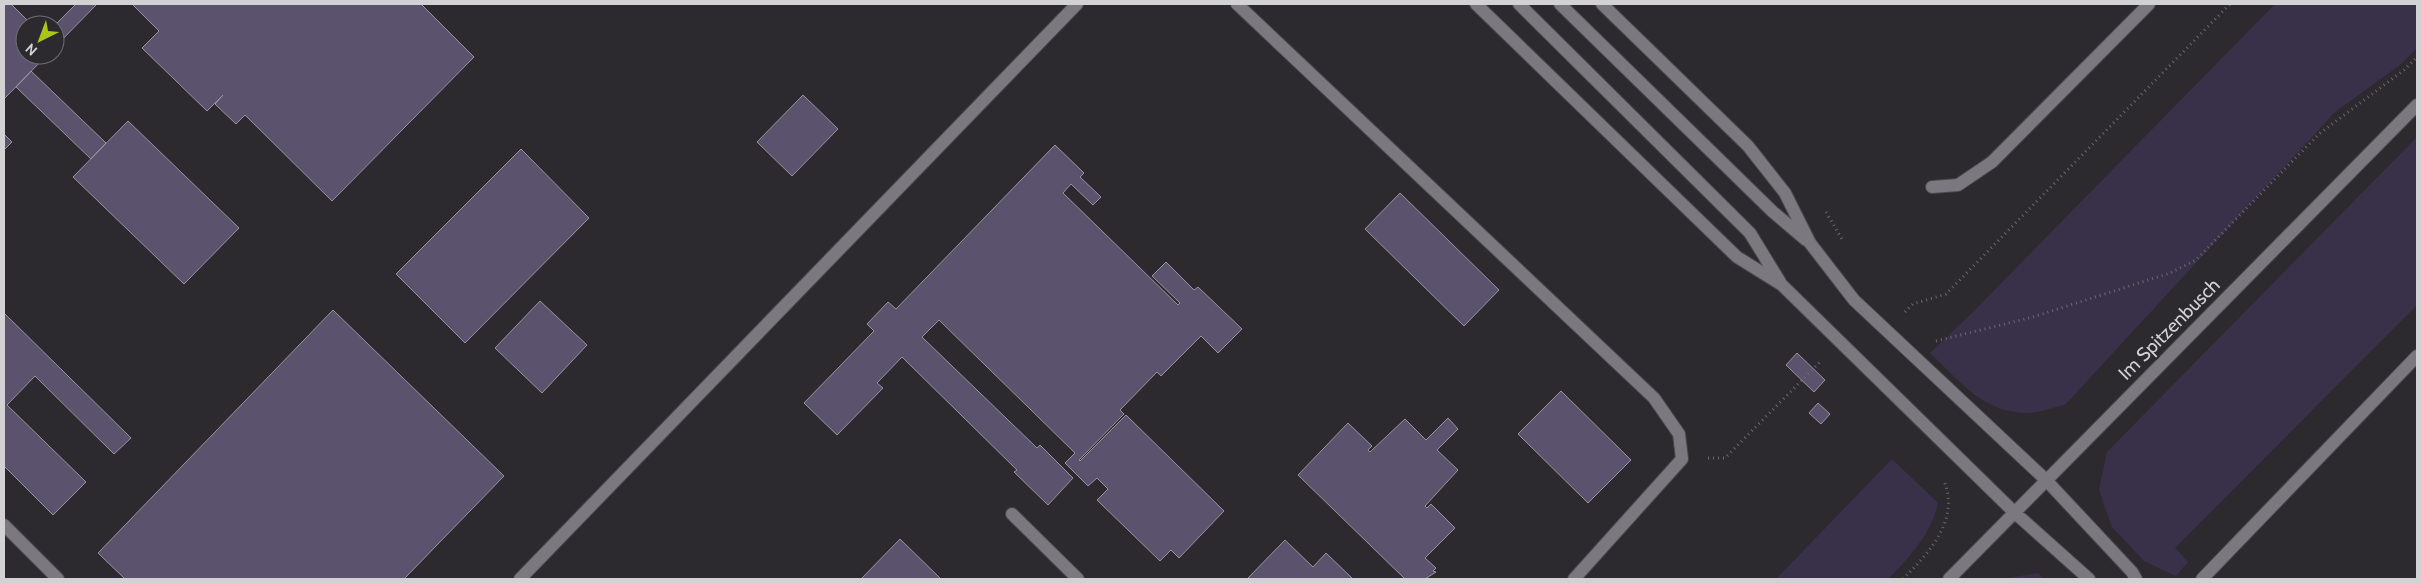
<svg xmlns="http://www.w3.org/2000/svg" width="2421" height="583" font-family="Cabin,sans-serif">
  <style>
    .green { fill: #393149 }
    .building { fill: #5b526d; stroke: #97959b }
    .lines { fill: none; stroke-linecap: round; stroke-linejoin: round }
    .minor-casing { stroke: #49484c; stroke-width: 14 }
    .path { stroke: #6b696e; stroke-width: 3; stroke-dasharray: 1 4; stroke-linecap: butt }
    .minor { stroke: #7b797f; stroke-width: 12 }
    .labels { text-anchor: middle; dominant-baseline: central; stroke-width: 4.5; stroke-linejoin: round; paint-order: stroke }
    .street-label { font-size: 19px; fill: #d2d1d4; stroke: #2c2a2f }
  </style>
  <rect width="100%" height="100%" fill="#2c2a2f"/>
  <path class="green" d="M2275,4H2417V48L2400,65L2335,112L2065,405C2054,407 2042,412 2030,413C1984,414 1961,382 1930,353L1973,312Z
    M2417,137V305L2175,548L2188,562L2176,576L2144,561L2112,527L2099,490L2107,452Z
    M1892,459L1938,503C1932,533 1909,558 1888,579H1776Z
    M2038,573L2044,579H2006L2007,578Z"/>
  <path class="building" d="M4,4H11L32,25H25V55H47L4,99Z
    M76,4H97L55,47V25Z
    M132,4H421L474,57L332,201L245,115L236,124L215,104L223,95L207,111L142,48L159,31Z
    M31,71L106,143L91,159L16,87Z
    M803,95L838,129L792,176L757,142Z
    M128,121L239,228L184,284L73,177Z
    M4,134L12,142L4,150Z
    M1055,145L1084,173L1080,177L1101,197L1093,205L1071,184L1063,193L1178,305L1180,303L1152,276L1166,262L1194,290L1198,287L1242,329L1218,353L1201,336L1161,376L1157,372L1120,410L1124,414L1079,460L1080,461L1126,415L1224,511L1179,558L1171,550L1160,561L1097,500L1108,489L1097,478L1088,486L1065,463L1075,453L939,320L922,337L1037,448L1040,445L1073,478L1048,505L1014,472L1017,470L902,357L877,383L883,388L837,435L804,403L874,331L867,324L888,302L896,309Z
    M521,149L589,218L465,343L396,274Z
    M1400,193L1499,290L1464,326L1365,229Z
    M540,301L587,345L542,393L495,348Z
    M333,310L504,476L404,579H125L98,553Z
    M4,313L131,438L114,454L35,376L7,405L86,482L53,515L4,466Z
    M1797,353L1825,380L1814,392L1786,365Z
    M1561,391L1631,460L1588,503L1518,434Z
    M1818,403L1830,414L1821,424L1809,413Z
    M1448,418L1458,429L1437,450L1458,470L1425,506L1427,508L1431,504L1455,528L1425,558L1436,568L1433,571L1436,572L1425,579H1405L1298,475L1348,423L1372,446L1368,450L1370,452L1405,419L1426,440Z
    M900,539L941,579H861Z
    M1285,540L1313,567L1326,553L1353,579H1247Z"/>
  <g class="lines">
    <g class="minor-casing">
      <path id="minor" d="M1237,4L1654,398L1679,434L1682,459L1574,579
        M1476,4L1737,257L1782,285L2014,512L2089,579
        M1519,4L1750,233L1780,282
        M1560,4L1773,212L1806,240
        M1602,4L1748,146L1785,193L1810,243L1854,300L2046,480L2132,572L2136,579
        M1932,187L1958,185L1992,162L2149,4
        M1012,514L1078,579
        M4,525L58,579
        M520,579L1077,4
        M1949,579L2417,105
        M2202,579L2417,356"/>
    </g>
    <path class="path" d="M1826,212L1843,241
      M1905,312L1913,304L1946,294L2230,4
      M1936,341L2033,317L2170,273L2196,260L2319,134L2404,70L2417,57
      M1708,458H1725L1822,360
      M1903,579C1929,553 1960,520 1944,481"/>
    <use href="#minor" class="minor"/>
  </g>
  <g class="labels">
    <g class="street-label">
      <text transform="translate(2169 329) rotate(-45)">Im Spitzenbusch</text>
    </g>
  </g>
  <rect width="2421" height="583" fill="none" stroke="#d2d1d4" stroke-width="10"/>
  <g transform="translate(40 40) rotate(222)"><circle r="24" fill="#2c2a2f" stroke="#6e6d71"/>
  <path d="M0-4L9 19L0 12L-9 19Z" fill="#a9c719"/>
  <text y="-8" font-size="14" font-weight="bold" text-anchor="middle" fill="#d2d1d4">N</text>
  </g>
</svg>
